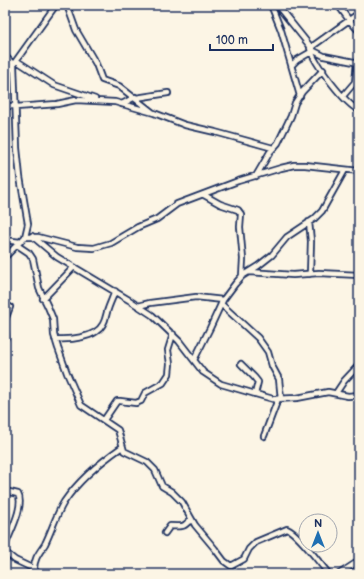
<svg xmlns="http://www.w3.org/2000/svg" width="364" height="579" font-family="'Balsamiq Sans',sans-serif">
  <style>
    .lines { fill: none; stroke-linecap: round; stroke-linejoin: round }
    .minor-casing { stroke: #1b2f5e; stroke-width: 8 }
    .minor { stroke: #fcf5e5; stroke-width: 4.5 }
  </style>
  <rect width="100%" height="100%" fill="#fcf5e5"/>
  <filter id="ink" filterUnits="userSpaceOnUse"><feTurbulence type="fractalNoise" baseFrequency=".025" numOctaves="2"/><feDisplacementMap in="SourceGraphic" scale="8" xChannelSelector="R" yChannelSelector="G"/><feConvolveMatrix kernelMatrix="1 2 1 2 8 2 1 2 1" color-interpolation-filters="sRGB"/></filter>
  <g filter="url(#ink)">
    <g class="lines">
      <g class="minor-casing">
        <path id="minor" d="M67,5L76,30L96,64L102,80L119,86L152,112
          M271,5L281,30L300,96
          M277,5L314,51L324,56L359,63
          M338,5L349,20
          M5,6L6,5
          M359,13L310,48C313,62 346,105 359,110
          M349,20L359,31
          M5,56L14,65L17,148L20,177L28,224L25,237L5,257
          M17,61L54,85L95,99
          M292,65L297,60L311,52
          M5,76L56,5
          M343,96L355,82L357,63
          M136,98L168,93
          M122,104L135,97
          M5,106H16
          M16,107L57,104L76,100L115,102L154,113L185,125L215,132L273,148
          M256,176L270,152L278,143L291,116L295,103L302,92L323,70
          M204,195L220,204L238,210L241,214L240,227L243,259L242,276
          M309,222L311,241L310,274
          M32,236L57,257L129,300L152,315L179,341L203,372L221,384L273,399L297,398L328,392L348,396L359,395
          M25,237H38L77,247L94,248L111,243L138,227L157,219L177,204L238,181L281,168L294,165H305L359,171
          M5,240L20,242
          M17,245L29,253L33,259L39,288L48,307L53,319L54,335L58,348L67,373L81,405L118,430L124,451L147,462L155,470L162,486L172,492L182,502L195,525L215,549L224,561L231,566L244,559L249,549L256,542L287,529C298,533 320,564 329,574
          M249,272L293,275L319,273L359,275
          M43,299L74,267
          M221,304L258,338L268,352L272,366L279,379L281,399
          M138,306L150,303L196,297L223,300
          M5,320L10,307
          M5,331L6,337L5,339
          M55,339C70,340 96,338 103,324C106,319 106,314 108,309C110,303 113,297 115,291
          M194,360L210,328L223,300L235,284L242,276L258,266L272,255L287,237L314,219L322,211L345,170
          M241,364L254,377L258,382L255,394
          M336,393L344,381L359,365
          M104,420L117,401H120L136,403L141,401L145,393L163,383L169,374L170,364L168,350L173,334
          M264,436L278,399
          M5,491L18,494C25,506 9,534 5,546
          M165,533L170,526C182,526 182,529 191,519
          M5,552L15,560L34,569L38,574
          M34,569C34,558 40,552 45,544C52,530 56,515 64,502C78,481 102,461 122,447
          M339,574L359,561"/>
      </g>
      <use href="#minor" class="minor"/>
    </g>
  </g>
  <rect width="364" height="579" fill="none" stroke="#fcf5e5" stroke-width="20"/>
  <rect x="10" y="10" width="344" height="559" fill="none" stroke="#1b2f5e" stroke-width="1.5" filter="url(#ink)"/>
  <g transform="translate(318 533)"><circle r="19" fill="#fcf5e5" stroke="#a2a6af"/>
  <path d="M0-3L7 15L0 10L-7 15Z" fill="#1f6fb2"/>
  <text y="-6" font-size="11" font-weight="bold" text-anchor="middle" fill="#1b2f5e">N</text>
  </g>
  <path d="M210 44v6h63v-6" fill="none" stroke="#1b2f5e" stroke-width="2"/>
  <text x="216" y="44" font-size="12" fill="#1b2f5e" stroke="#fcf5e5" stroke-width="3" paint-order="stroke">100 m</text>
</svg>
